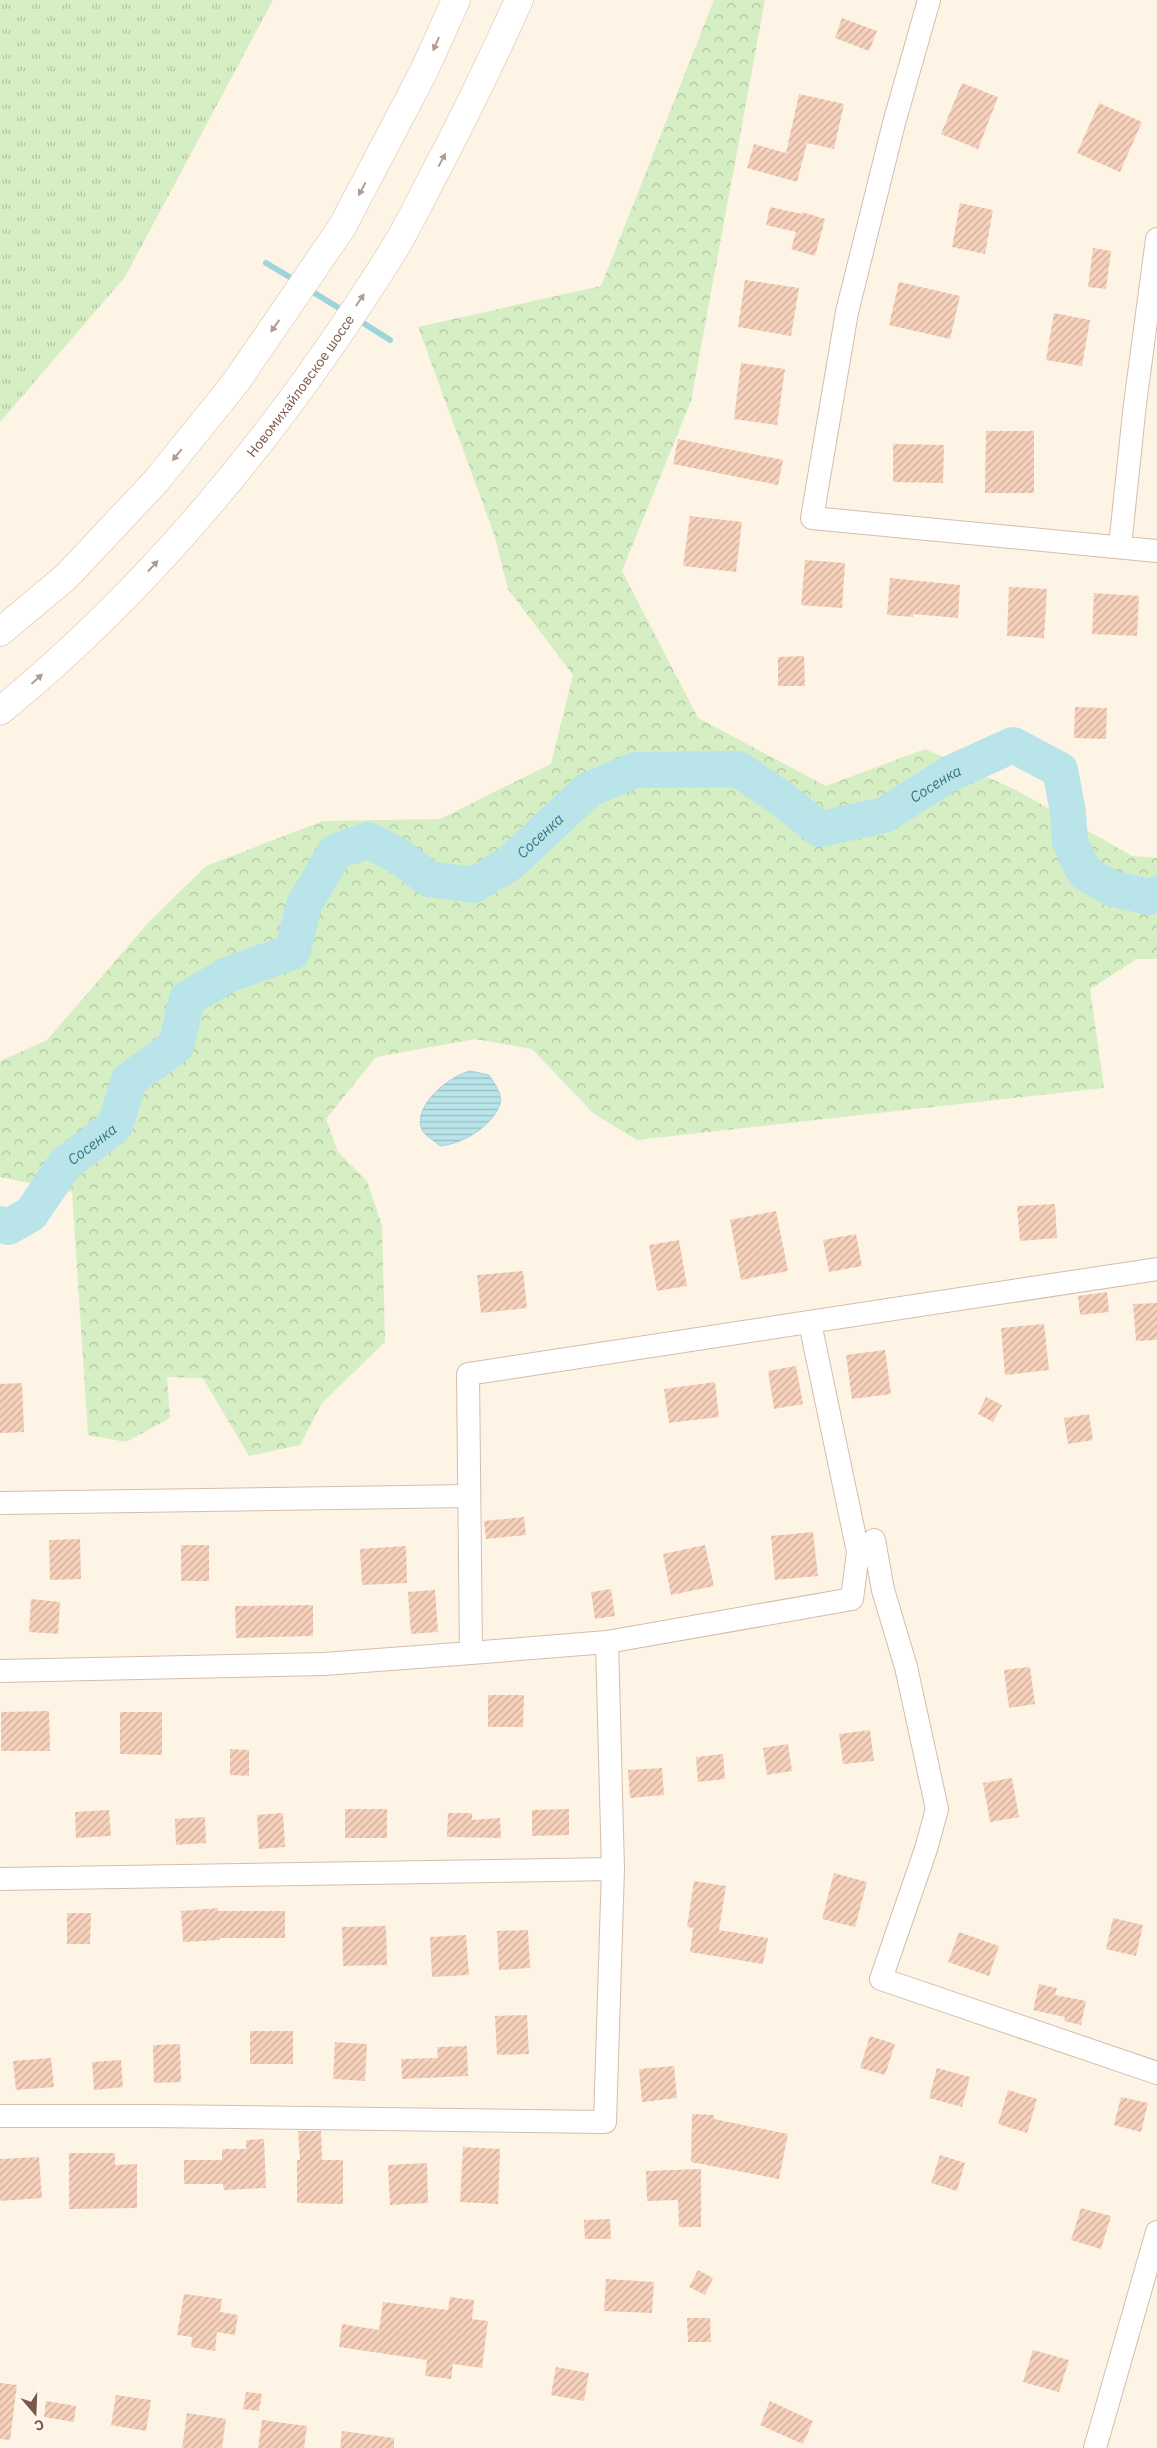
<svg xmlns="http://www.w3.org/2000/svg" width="1157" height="2448" font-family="'IBM Plex Sans',sans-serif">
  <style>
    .grass { fill: url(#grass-tufts) }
    .forest { fill: url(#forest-crowns) }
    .water { fill: url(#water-rules); stroke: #9ed5dd }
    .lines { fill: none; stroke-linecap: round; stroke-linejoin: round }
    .stream { stroke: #9ed5dd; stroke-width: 6 }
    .river { stroke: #b8e4ea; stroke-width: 36 }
    .building { fill: url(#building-hatch) }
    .street-casing { stroke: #d4bdad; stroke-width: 24 }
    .secondary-casing { stroke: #d8bdaa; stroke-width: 29 }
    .street { stroke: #fff; stroke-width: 22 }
    .secondary { stroke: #fff; stroke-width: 28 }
    .oneway { fill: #b09b91 }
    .labels { text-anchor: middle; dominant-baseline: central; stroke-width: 4.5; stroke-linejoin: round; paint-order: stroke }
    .street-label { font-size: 14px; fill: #7b5948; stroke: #fff8ef }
    .water-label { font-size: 15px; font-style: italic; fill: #3a7781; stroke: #fff8ef }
  </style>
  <defs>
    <pattern id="grass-tufts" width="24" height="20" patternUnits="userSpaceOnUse" patternTransform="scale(1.25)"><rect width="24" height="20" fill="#d5eec3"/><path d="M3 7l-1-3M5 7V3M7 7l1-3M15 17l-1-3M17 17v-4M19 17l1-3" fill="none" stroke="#b2c4a0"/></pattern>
    <pattern id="forest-crowns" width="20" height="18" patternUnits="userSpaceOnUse" patternTransform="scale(1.25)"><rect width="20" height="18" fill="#d5eec3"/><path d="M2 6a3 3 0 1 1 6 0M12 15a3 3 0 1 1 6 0" fill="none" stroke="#b2c4a0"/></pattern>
    <pattern id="water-rules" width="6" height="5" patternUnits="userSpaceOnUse" patternTransform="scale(1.25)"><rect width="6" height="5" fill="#b8e4ea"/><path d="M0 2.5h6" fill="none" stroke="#9bbcc0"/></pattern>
    <pattern id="building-hatch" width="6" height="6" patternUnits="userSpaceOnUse" patternTransform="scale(1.25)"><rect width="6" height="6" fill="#f6d1bb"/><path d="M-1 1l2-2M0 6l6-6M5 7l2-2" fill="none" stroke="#ccad9a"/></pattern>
  </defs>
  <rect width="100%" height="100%" fill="#fef4e6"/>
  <path class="grass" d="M0,0H273L125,277L0,422Z"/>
  <path class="forest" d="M714,0H765L691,401L622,571L698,718L826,786L925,749L1016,790L1132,856L1157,858V959H1137L1090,989L1104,1088L637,1140L594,1114L532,1049L475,1039L376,1057L326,1119L338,1152L367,1181L382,1225L385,1342L322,1403L300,1445L249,1456L203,1378L167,1377L170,1418L126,1442L88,1435L72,1192L0,1177V1061L47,1040L149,922L206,866L323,821L440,819L551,764L573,675L508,589L494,534L418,327L601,286Z"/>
  <path class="water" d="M470,1071L489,1075C494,1083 503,1094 500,1104C492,1127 462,1144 440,1146C435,1141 425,1136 422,1130C412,1106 449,1076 470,1071Z"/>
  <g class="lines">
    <path class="stream" d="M266,263L298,282
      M308,289L347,313
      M357,319L390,340"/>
    <path class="river" id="s1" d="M0,1224L8,1227L31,1214L65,1164L115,1126L129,1080L176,1046L187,999L229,974L292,952L304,905L335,852L368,840L400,857L429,879L474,885L510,863L588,790L635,770L738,769L778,796L820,829L884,815L951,773L1013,745L1060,770L1068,812L1070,842L1085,873L1111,888L1149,897L1157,894"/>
  </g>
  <path class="building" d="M842,18L877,31L869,51L835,38Z
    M962,83L998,97L978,149L941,134Z
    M799,94L844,104L834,149L807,143L797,182L747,168L754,144L786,153Z
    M1099,103L1142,122L1120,172L1077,153Z
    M960,203L993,210L985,254L952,247Z
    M770,207L802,214V212L825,219L815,256L791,249L796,232L766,225Z
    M1093,248L1111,251L1106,289L1088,287Z
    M745,280L799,288L791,336L738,327Z
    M899,282L960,296L950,339L889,325Z
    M1054,313L1090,320L1082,366L1046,360Z
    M741,363L785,369L777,425L734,419Z
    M986,431H1034V493H985Z
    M678,439L783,460L778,485L673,464Z
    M893,444L944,445L943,483L893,482Z
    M690,516L742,522L736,572L683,566Z
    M805,560L845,563L842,608L801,605Z
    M890,578L960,585L958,618L913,614V617L887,615Z
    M1009,587L1047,589L1044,638L1007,636Z
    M1094,593L1139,596L1137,636L1092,634Z
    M804,656L805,686H778V657Z
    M1075,707L1107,708L1106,739L1074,738Z
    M1055,1204L1057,1238L1020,1241L1017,1206Z
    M776,1211L788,1271L741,1280L730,1220Z
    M856,1234L862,1266L829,1272L823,1240Z
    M679,1240L687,1286L657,1291L649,1245Z
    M523,1271L527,1308L481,1313L477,1275Z
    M1107,1292L1109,1312L1080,1315L1078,1296Z
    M1157,1303V1340L1136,1341L1133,1304Z
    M1044,1324L1049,1370L1005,1375L1001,1328Z
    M885,1350L891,1394L852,1399L846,1355Z
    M796,1366L803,1404L774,1409L768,1371Z
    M715,1382L719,1417L669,1423L664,1389Z
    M22,1383L24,1432L0,1433V1384Z
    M986,1397L1002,1405L993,1422L978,1414Z
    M1089,1414L1093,1440L1068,1444L1064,1418Z
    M524,1517L526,1535L486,1539L484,1521Z
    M813,1532L818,1576L775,1580L771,1536Z
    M80,1539L81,1579L50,1580L49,1540Z
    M181,1545H209V1581H181Z
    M705,1545L714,1586L671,1595L663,1554Z
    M406,1546L407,1583L362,1585L360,1549Z
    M611,1589L615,1616L595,1619L591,1592Z
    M435,1590L438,1632L411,1634L408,1592Z
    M31,1599L60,1602L58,1634L29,1632Z
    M313,1605V1636L236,1638L235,1606Z
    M1030,1667L1035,1704L1009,1708L1004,1670Z
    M488,1695H524L523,1727H488Z
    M49,1711L50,1751H1V1712Z
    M120,1712H162V1755L120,1754Z
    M870,1730L874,1761L843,1764L839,1734Z
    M788,1744L792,1771L767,1775L763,1748Z
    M230,1749L249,1750V1776L230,1775Z
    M723,1754L725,1779L698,1782L696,1757Z
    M662,1768L664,1795L630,1798L628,1770Z
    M1012,1778L1019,1817L990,1822L983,1783Z
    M345,1809H387V1838H345Z
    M569,1809V1835L532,1836V1810Z
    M109,1810L111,1836L76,1838L75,1812Z
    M283,1813L285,1847L259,1849L257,1815Z
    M448,1813H472V1820L500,1818L501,1838L447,1837Z
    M205,1817L206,1843L176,1845L175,1819Z
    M834,1873L867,1882L855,1927L822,1919Z
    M694,1881L726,1886L719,1930L768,1938L763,1964L690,1952L693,1928L687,1927Z
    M218,1908V1911H285V1938H220V1940L183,1942L181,1911Z
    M67,1913H91L90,1944H67Z
    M1113,1918L1143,1925L1136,1956L1106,1949Z
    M386,1926L387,1965L343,1966L342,1927Z
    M528,1930L530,1968L499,1970L497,1931Z
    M959,1932L999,1946L989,1976L948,1962Z
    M466,1935L469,1975L432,1977L430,1937Z
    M1039,1984L1057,1988L1055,1995L1086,2001L1081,2025L1064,2021L1065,2017L1033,2010Z
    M527,2015L529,2054L497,2055L495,2016Z
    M250,2031H293V2064H250Z
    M870,2036L895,2044L885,2075L860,2068Z
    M335,2042L367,2044L365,2081L333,2079Z
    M180,2044L181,2082L154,2083L153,2045Z
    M467,2046L468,2076L402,2079L401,2059L438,2058L437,2047Z
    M51,2058L54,2087L16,2090L13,2061Z
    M121,2060L123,2087L94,2090L92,2062Z
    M674,2066L677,2098L642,2102L639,2069Z
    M937,2068L970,2077L962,2107L929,2098Z
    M1008,2090L1037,2099L1027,2133L998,2124Z
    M1121,2097L1148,2103L1141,2132L1114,2125Z
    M692,2114L714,2115V2119L788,2134L779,2179L691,2162Z
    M298,2131H321L322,2160H343V2204L297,2203V2160H300Z
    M264,2139L266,2188L224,2190L223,2184H184V2160H222V2149H246V2140Z
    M463,2147L500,2149L498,2204L460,2202Z
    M69,2153H115V2165L137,2164V2208L69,2209Z
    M940,2155L965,2163L957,2191L931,2183Z
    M39,2157L42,2198L0,2201V2159Z
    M427,2163L428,2203L390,2205L388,2165Z
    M701,2169V2227H679L678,2200L647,2201L646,2171Z
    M1081,2208L1111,2216L1101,2249L1071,2240Z
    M610,2219L611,2239H585L584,2220Z
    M698,2270L713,2278L705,2295L689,2287Z
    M606,2279L654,2282L652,2313L604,2311Z
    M184,2294L222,2299L220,2312L238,2315L235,2335L217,2332L215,2351L191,2347L192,2337L177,2335Z
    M450,2297L474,2300L472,2319L488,2321L482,2368L453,2364L451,2379L425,2376L427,2360L339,2347L342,2324L379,2330L383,2302L448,2310Z
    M687,2318H710L711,2342H688Z
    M1033,2350L1069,2360L1059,2392L1023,2382Z
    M556,2367L589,2373L584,2401L551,2395Z
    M0,2383L17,2385L10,2440L0,2439Z
    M246,2392L262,2394L259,2411L243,2409Z
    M116,2395L151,2400L146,2431L111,2425Z
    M46,2401L76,2406L74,2422L44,2417Z
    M770,2401L813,2421L803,2444L760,2425Z
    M187,2413L226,2419L222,2448H182Z
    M262,2420L307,2426L304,2448H258Z
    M342,2431L394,2438V2448H340Z"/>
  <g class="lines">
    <g class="street-casing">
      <path id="street" d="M929,0L894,123L847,312L812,518L1157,551
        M1120,546L1135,404L1157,239
        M0,1503L469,1496
        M874,1540L883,1590L906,1667L937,1809L926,1849L881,1979L1157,2073
        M471,1653L468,1374L1157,1269
        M0,1671L324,1664L471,1653L607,1642L852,1599L858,1552L810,1323
        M0,1879L613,1869
        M0,2116H154L605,2122L613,1869L607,1642
        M1095,2448L1157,2232"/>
    </g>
    <g class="secondary-casing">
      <g id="secondary">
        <path d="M0,632L67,576L157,480L236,382L342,227L424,71L456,0"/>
        <path id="s2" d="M0,711C157,583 286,422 393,251C406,230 417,207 429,184C461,124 491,62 519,0"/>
      </g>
    </g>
    <use href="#street" class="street"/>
    <use href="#secondary" class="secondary"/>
  </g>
  <defs><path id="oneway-solid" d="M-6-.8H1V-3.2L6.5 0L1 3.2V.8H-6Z" transform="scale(1.25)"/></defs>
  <g class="oneway">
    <use href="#oneway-solid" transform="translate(436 44) rotate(114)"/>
    <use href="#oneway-solid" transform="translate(442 160) rotate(-62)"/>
    <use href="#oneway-solid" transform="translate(362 189) rotate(118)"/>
    <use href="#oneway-solid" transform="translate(360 300) rotate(-56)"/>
    <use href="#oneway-solid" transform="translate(275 326) rotate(125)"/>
    <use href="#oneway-solid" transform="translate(177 455) rotate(129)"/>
    <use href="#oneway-solid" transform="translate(153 566) rotate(-47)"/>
    <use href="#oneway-solid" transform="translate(37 679) rotate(-42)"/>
  </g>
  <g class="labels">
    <g class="street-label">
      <text stroke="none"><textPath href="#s2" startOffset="444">Новомихайловское шоссе</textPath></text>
    </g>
    <g class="water-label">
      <text stroke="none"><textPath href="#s1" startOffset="1222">Сосенка</textPath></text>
      <text stroke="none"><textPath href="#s1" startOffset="774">Сосенка</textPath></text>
      <text stroke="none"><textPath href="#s1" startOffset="129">Сосенка</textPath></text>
    </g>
  </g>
  <g transform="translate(35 2413) rotate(161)" stroke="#fff8ef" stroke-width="4" paint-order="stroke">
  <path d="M0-4L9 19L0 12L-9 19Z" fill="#7b5948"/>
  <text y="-8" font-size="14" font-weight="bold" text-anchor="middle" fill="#7b5948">С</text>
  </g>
</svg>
